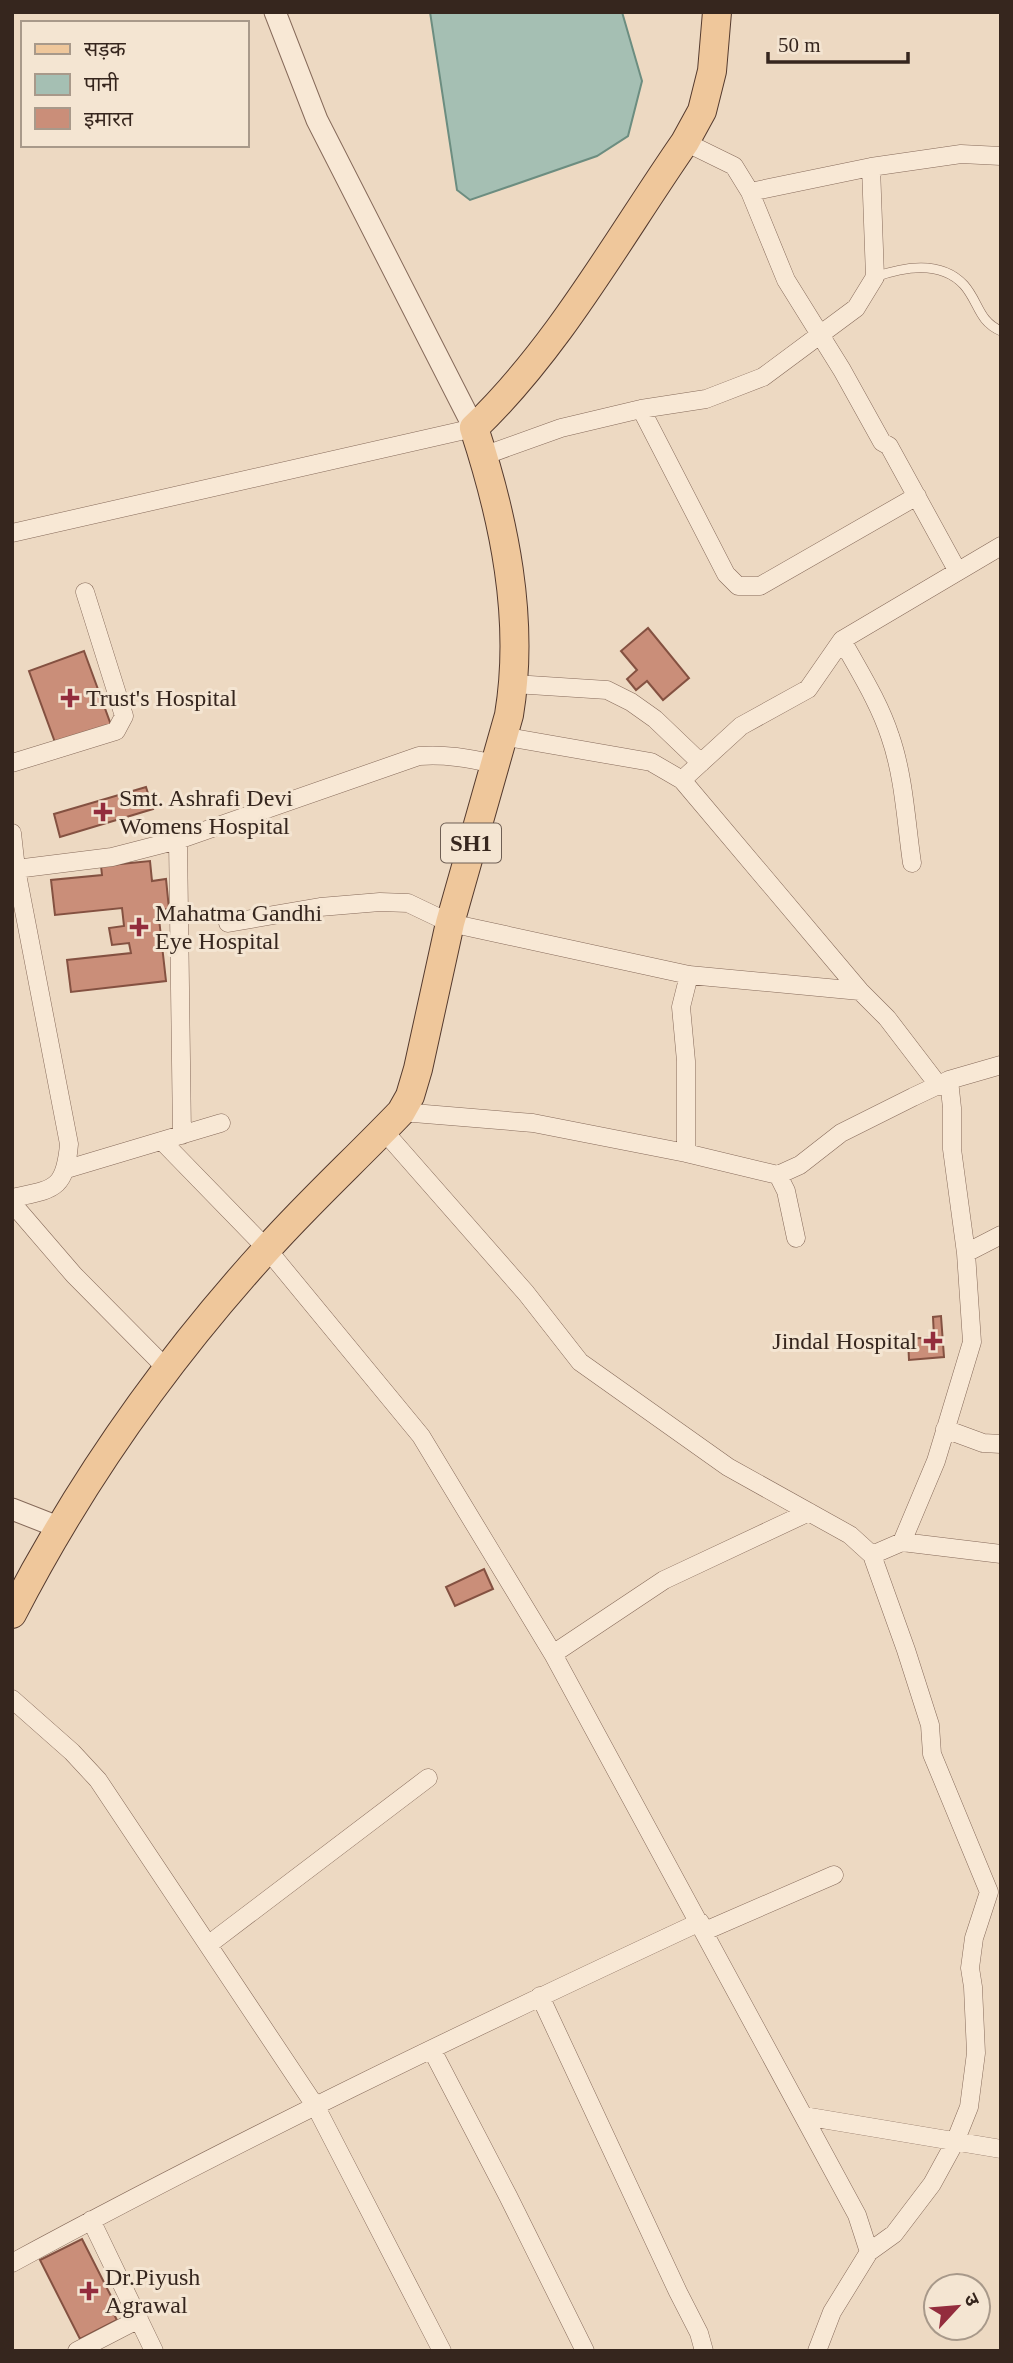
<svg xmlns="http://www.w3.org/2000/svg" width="1013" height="2363" font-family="'Times New Roman','Noto Sans Devanagari',serif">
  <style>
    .water { fill: #a5bfb3; stroke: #6c8d80; stroke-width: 2 }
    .building { fill: #ca8e79; stroke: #845141; stroke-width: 2 }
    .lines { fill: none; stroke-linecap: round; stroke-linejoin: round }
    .service-casing { stroke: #866a5a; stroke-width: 10 }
    .minor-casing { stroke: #866a5a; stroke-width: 19 }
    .tertiary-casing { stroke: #866a5a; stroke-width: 23 }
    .primary-casing { stroke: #543a2e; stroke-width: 30 }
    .service { stroke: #f8e8d5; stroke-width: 9 }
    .minor { stroke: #f8e8d5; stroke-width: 18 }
    .tertiary { stroke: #f8e8d5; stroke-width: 21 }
    .primary { stroke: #efc79b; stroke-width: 28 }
    .poi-dot { fill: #932c3d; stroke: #f4e5d2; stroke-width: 2.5 }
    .labels { text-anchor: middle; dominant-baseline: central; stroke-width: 6; stroke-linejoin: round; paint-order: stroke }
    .shield { fill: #f4e5d2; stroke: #6f5f54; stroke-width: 2 }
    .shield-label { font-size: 23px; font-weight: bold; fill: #36261e }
    .poi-label { font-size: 24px; fill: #36261e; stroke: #f4e5d2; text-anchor: start }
  </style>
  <rect width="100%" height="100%" fill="#edd9c2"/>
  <path class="water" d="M430,12H622L642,81L628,136L597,156L470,200L457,190Z"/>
  <path class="building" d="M648,628L689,678L663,700L647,681L636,690L627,679L637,670L621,651Z
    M84,651L111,725L56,745L29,671Z
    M146,787L153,809L60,837L54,814Z
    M150,861L152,881L166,879L169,909L158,910L166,981L71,992L67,960L131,953L129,943L112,945L109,928L124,926L122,908L55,915L51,880L102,875L101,866Z
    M941,1316L944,1357L909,1360L908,1339L934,1337L933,1317Z
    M484,1569L493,1589L455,1606L446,1587Z
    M82,2239L115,2304L110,2307L117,2320L80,2339L40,2260Z"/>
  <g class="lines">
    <g class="service-casing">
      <path id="service" d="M875,277C903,267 941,260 964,285C979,302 978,321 1001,331"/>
    </g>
    <g class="minor-casing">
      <path id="minor" d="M685,142L734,166L750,192L786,280L842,370L882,442L889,446L957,570
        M750,192L871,167L961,154L1001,156
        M641,409L726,574L738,586H760L917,496
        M483,456L561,428L641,409L706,399L763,377L856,308L875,277L871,167
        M12,533L474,428
        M842,640C859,671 879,702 890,736C904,776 906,822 912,863
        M514,684L607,690L631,702L655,719L701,763
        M502,736L651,762L682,780
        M12,763L116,731L124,716L85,592
        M12,833L16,869L69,1144C65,1191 53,1189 12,1198
        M178,840L182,1135
        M16,869L112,857L178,840L419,756C445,754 468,758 494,764
        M228,923L320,907L380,902L408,903L450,923L689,975L860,991
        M939,1086L887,1018L860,991L682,780L741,726L808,689L842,640L1001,546
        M401,1112L533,1123L686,1153L778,1175
        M383,1130L526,1293L580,1362L728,1467L850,1535L872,1555L906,1650L930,1725L932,1754L989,1892L974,1938L970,1968L973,1987L976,2053L969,2107L955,2142L932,2184L894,2234L869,2252
        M162,1141L267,1249L421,1436L553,1654L857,2215L869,2252L832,2312L817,2351
        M686,1153V1061L681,1007L689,975
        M67,1169L221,1123
        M12,1203L74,1275L167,1369
        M796,1238L786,1191L778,1175L800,1165L841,1133L913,1097L949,1080L1001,1065
        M966,1253L1001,1235
        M945,1429L983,1443L1001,1444
        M902,1542L1001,1554
        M872,1555L902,1542L936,1461L972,1342L966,1253L952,1149V1108L949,1080
        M553,1654L664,1580L809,1512
        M12,1699L72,1752L98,1780L316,2107L442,2351
        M705,1931L834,1875
        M208,1945L428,1778
        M540,1996L678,2292L699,2333L704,2351
        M432,2050L508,2196L585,2351
        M804,2116L1001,2149
        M91,2220L154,2351
        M12,2263C237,2141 468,2030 700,1922
        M77,2351L139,2319"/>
    </g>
    <g class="tertiary-casing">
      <path id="tertiary" d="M275,12L317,120L474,428
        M12,1509L58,1527"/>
    </g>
    <g class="primary-casing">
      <path id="primary" d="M12,1614C80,1482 167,1359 267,1249C310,1201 357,1158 401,1112L410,1096L418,1069L450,923L509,715C525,619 504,519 474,428C558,348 619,237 685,142L702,111L712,71L717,12"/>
    </g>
    <use href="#service" class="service"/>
    <use href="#minor" class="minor"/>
    <use href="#tertiary" class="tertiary"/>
    <use href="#primary" class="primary"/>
  </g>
  <g class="poi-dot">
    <path d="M66.5 687.5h7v7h7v7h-7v7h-7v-7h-7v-7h7z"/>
    <path d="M99.5 801.5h7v7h7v7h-7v7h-7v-7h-7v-7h7z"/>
    <path d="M135.5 916.5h7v7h7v7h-7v7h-7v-7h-7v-7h7z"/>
    <path d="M929.5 1330.5h7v7h7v7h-7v7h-7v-7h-7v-7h7z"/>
    <path d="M85.5 2280.5h7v7h7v7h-7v7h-7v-7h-7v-7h7z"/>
  </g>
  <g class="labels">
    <rect class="shield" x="441" y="823.5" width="60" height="39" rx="5"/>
    <g class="shield-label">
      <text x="471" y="843">SH1</text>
    </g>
    <g class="poi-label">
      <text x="86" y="698">Trust's Hospital</text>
      <text x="119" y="798">Smt. Ashrafi Devi<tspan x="119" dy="28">Womens Hospital</tspan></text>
      <text x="155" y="913">Mahatma Gandhi<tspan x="155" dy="28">Eye Hospital</tspan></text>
      <text x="917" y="1341" text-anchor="end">Jindal Hospital</text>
      <text x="105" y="2277">Dr.Piyush<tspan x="105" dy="28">Agrawal</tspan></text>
    </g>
  </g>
  <rect width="1013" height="2363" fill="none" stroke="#36261e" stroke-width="28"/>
  <rect x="21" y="21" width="228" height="126" fill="#f4e5d2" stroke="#a8998a" stroke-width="2"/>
  <rect x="35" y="44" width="35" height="10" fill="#efc79b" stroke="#a8998a" stroke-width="2"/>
  <text x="84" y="56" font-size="21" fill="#36261e">सड़क</text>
  <rect x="35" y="74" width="35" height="21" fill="#a5bfb3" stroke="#a8998a" stroke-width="2"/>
  <text x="84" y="91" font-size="21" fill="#36261e">पानी</text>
  <rect x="35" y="108" width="35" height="21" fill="#ca8e79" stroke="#a8998a" stroke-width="2"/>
  <text x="84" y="126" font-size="21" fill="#36261e">इमारत</text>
  <g transform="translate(957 2307) rotate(64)"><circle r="33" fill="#f4e5d2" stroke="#a8998a" stroke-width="2"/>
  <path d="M0-5L12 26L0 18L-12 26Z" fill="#932c3d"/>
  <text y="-10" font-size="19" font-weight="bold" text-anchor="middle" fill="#36261e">उ</text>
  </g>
  <path d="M768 52v10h140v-10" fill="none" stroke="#36261e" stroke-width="3.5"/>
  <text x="778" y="52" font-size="21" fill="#36261e" stroke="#f4e5d2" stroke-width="5" paint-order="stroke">50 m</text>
</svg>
